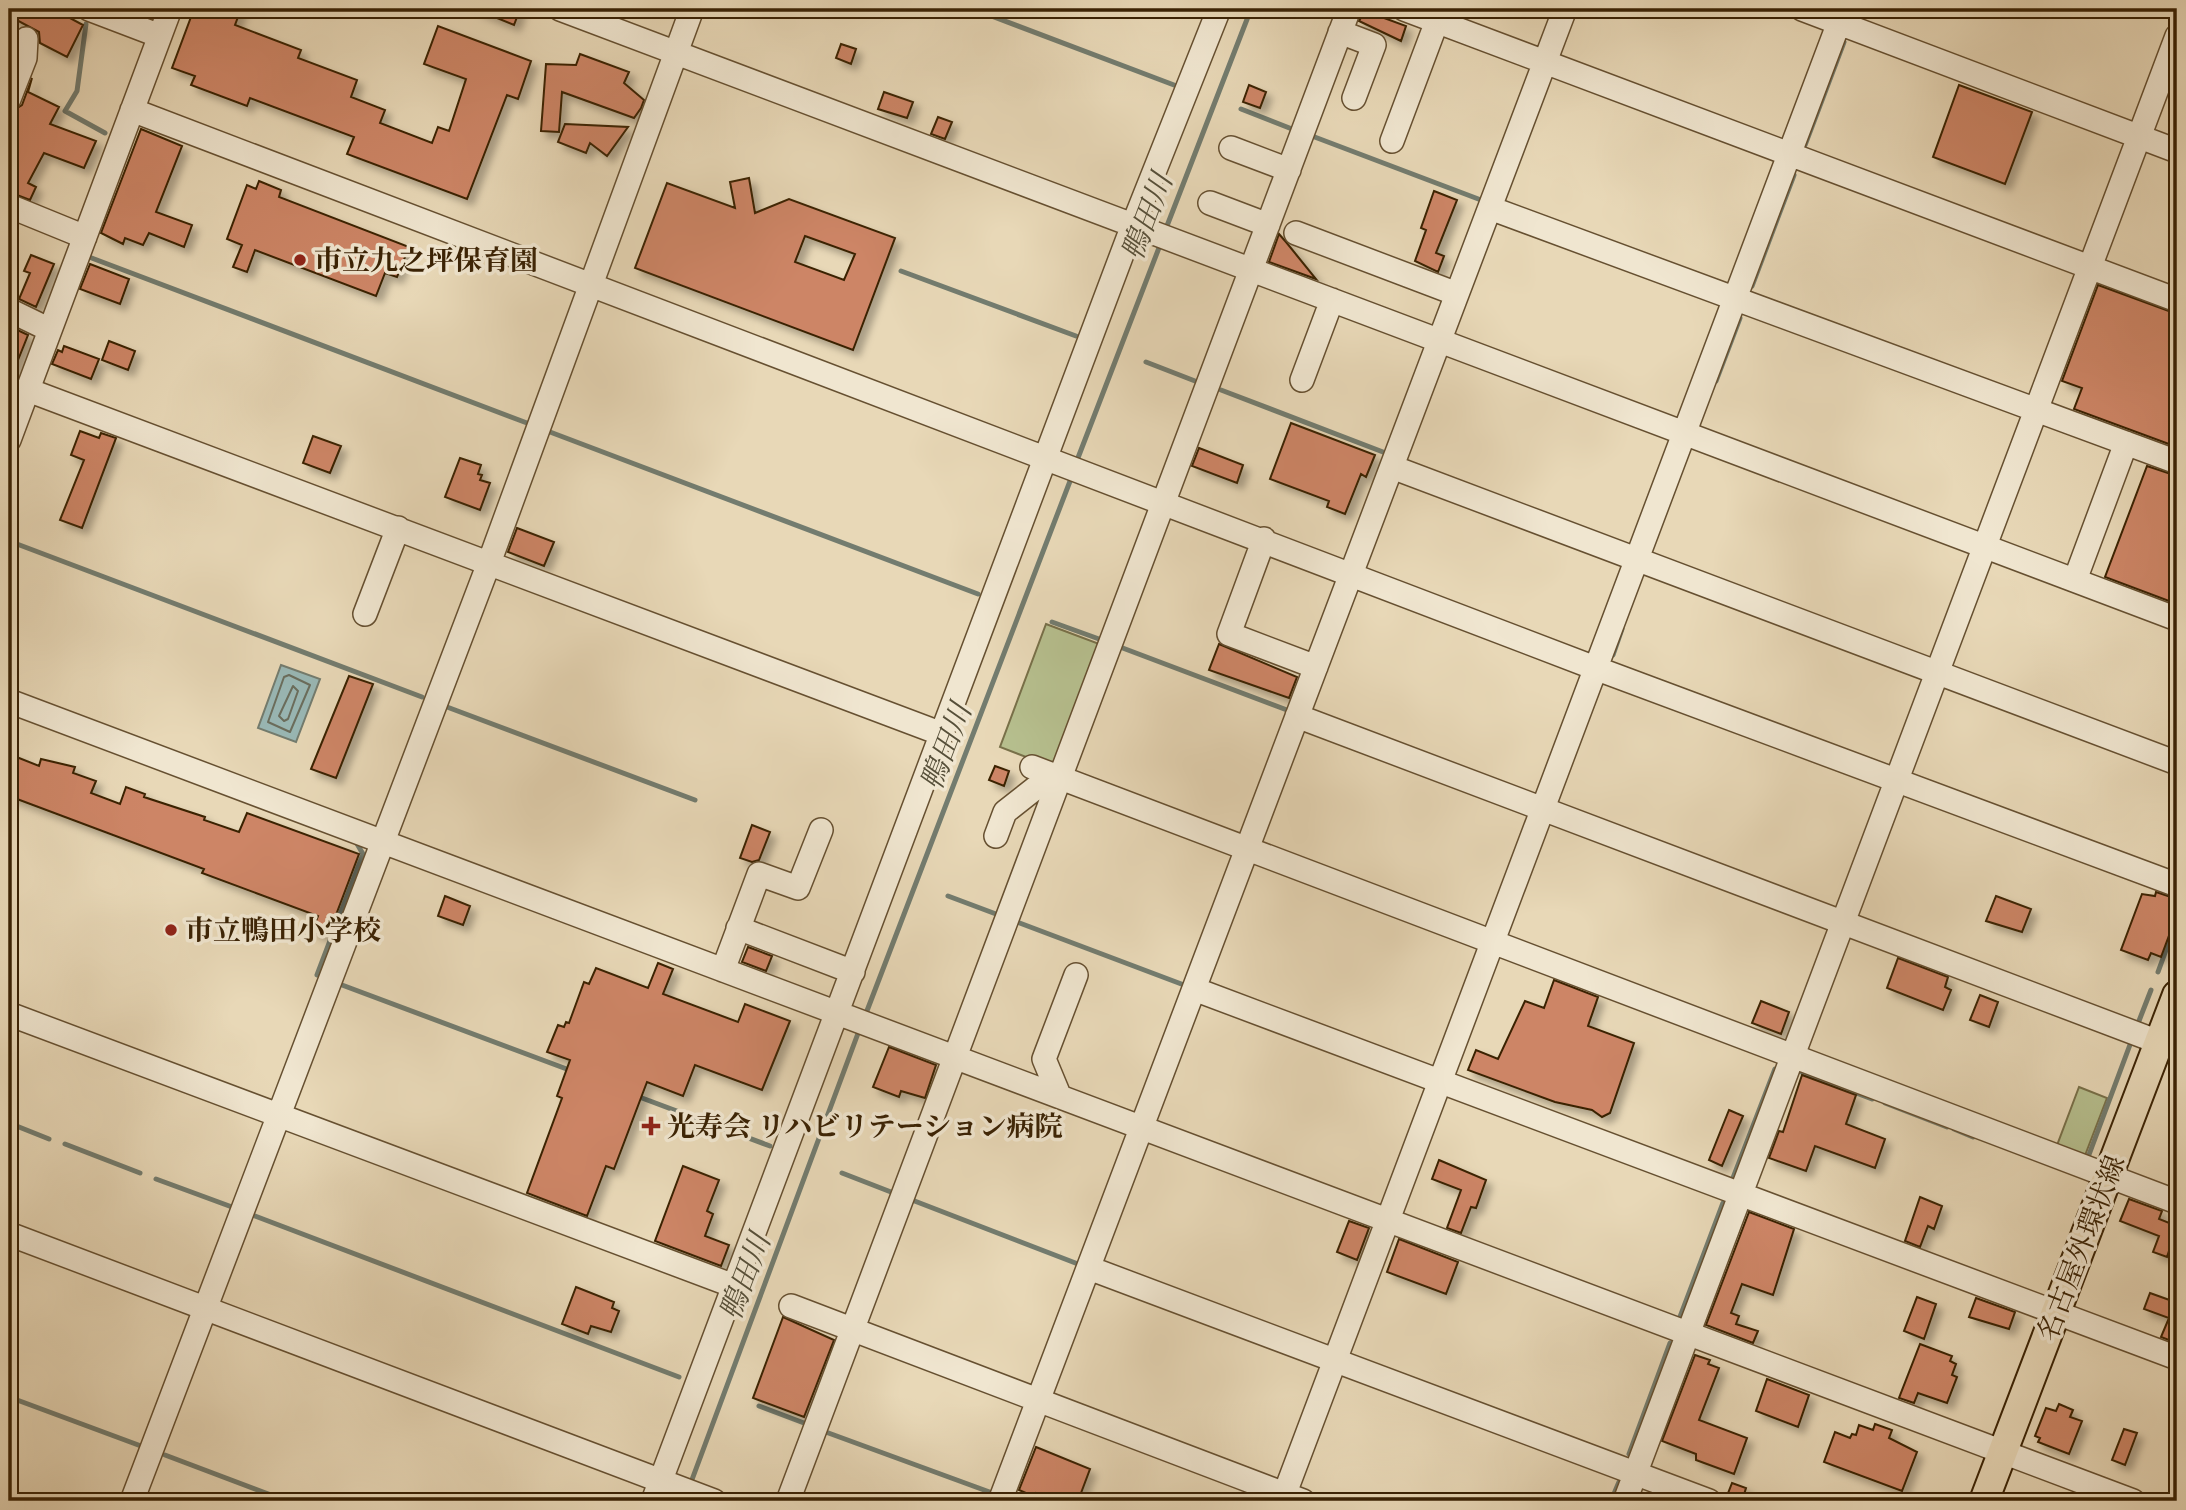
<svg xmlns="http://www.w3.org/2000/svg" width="2186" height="1510" font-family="'IM FELL Great Primer','Noto Serif JP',serif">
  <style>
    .green { fill: #b6bf8e; stroke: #787049; stroke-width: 2 }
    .water { fill: #99b8b6; stroke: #737c6f; stroke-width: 2 }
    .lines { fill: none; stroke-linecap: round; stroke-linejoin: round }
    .shore { stroke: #6a6d5d; stroke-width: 2 }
    .stream { stroke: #737c6f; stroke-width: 5 }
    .building { fill: #cd8566; stroke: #3a2204; stroke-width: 2; fill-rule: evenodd; filter: url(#shadow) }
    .minor-casing { stroke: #665031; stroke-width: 26 }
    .major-casing { stroke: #3a2204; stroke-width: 32 }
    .minor { stroke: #f0e6d0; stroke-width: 23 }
    .major { stroke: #e8d8b7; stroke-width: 28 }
    .poi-dot { fill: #8f2418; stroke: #f0e6d0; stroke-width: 2.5 }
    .labels { text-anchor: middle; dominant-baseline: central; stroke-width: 7; stroke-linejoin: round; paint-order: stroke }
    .poi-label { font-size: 28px; font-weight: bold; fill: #3a2204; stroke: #f0e6d0; text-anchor: start }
    .street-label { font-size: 28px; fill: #3a2204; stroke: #f0e6d0 }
    .water-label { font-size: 30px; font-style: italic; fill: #564f39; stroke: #f0e6d0 }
  </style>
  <defs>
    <filter id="shadow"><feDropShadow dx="6" dy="6" stdDeviation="3.5" flood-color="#0004"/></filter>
  </defs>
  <rect width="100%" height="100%" fill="#e8d8b7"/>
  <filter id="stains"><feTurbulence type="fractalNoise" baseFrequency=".00286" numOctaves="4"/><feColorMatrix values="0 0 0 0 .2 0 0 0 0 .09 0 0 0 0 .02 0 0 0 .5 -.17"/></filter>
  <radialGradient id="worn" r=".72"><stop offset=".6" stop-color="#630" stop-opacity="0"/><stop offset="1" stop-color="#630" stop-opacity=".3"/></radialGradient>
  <path class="green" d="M1046,624L1102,645L1052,767L1000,747Z
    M2079,1087L2107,1098L2084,1158L2056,1148Z"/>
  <path class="water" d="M281,665L320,679L296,742L258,728Z"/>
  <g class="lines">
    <path class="shore" d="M289,675L310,685L290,732L268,722L284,677Z
      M293,686L298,691L288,719L284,721L279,716Z"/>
    <path class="stream" d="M973,9L1174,85
      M1855,12L1857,9
      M86,24L77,91L65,111L105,133
      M1241,109L1292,129
      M1312,136L1481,200
      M1805,145L1844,42
      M1165,231L1251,9
      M89,257L527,423
      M901,271L1076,336
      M1752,286L1794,175
      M1146,362L1195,381
      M1716,381L1740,318
      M1221,390L1383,452
      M550,432L978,594
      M1076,463L1162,240
      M9,541L422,697
      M1052,622L1099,639
      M1120,647L1287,710
      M1613,655L1622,629
      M447,707L695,800
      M948,896L996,914
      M1017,922L1184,985
      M2158,972L2177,920
      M317,975L363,854L356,842
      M342,985L572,1071
      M865,1016L1072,476
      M2137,1026L2151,990
      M1796,1070L1872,1099
      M642,1098L770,1146
      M1885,1103L1947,1127
      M9,1123L49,1139
      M1954,1129L1973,1137
      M65,1144L140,1173
      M2087,1160L2131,1042
      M842,1173L891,1192
      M1733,1178L1775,1069
      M156,1179L232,1207
      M912,1200L1078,1264
      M255,1216L679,1377
      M1680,1317L1723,1203
      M9,1397L141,1446
      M759,1406L804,1423
      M823,1431L995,1494
      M1629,1454L1670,1343
      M165,1455L287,1501
      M690,1485L860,1028
      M1611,1501L1619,1482"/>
  </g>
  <path class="building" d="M9,9H38L54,16L57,11L83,25L67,57L40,43L39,32L9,16Z
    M194,9H241L235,25L301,50L298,58L357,80L351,97L385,110L380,123L432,143L438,127L449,131L466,79L424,64L438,26L531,61L518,99L507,95L467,199L347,154L354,137L250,98L247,106L191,85L195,76L172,68Z
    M475,9H520L514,25Z
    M1366,9L1386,15L1384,18L1406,26L1401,41L1359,21Z
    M841,44L856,49L851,64L836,58Z
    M580,54L629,72L624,83L644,100L641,108L634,118L562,92L559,132L541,131L546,64L576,65Z
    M32,78L28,92L59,107L50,124L96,141L84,168L44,153L28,183L36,187L30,200L9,192V183L16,169L9,166V113L22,105Z
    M1249,85L1266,92L1260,108L1243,102Z
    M1959,85L2032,112L2005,184L1933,157Z
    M884,92L913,102L907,118L878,109Z
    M938,117L952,122L945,139L931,134Z
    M565,124L628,127L607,156L590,143L586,153L558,142Z
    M141,129L182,146L156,212L192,225L184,247L149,233L143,245L125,238L123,244L101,233Z
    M749,178L755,213L789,199L895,238L853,350L635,268L667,183L735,208L730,182ZM805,236L855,254L844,280L795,262Z
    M259,181L281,190L279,197L409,247L397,277L385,273L376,296L255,250L247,272L233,267L242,245L227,239L247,185L256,189Z
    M1434,191L1457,200L1436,253L1444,256L1438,272L1415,261L1426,230L1421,228Z
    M1279,234L1286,242L1316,279L1269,262Z
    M31,255L54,264L36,307L19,299L30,273L24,271Z
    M90,264L129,279L120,304L80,289Z
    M2098,285L2177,314V447L2074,409L2082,388L2062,381Z
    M9,326L28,335L10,380L9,379Z
    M109,341L135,351L128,370L102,360Z
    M64,346L99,359L91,379L52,364L58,350L62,352Z
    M1291,423L1375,455L1366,477L1361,474L1345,514L1327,507L1329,501L1270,479Z
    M80,431L99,438L101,433L116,438L82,528L60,520L84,460L71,455Z
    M313,436L341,446L330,473L303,463Z
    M1199,448L1243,465L1237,483L1192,466Z
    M460,458L481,465L478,474L482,475L480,480L490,483L480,510L445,497Z
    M2147,466L2177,476V604L2105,577Z
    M517,528L554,542L544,566L508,552Z
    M1219,644L1297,677L1289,698L1209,670Z
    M349,676L373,684L336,778L311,769Z
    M9,754L39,766L41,759L75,767L73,773L96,781L91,793L120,804L126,787L145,794L144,797L205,817L204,820L239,832L247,813L359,854L328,936L312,931L318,916L202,873L204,869L9,796Z
    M995,766L1009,771L1004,786L989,780Z
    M752,825L770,832L759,860L752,862L740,858Z
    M2156,892L2177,899V914L2161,957L2151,953L2148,960L2121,950L2142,894L2155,896Z
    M445,896L470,906L463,925L438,916Z
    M1996,896L2031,909L2022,932L1986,921Z
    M748,947L772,956L766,971L742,962Z
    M1898,958L1948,977L1945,987L1951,990L1943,1010L1887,988Z
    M658,963L673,969L663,994L738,1022L745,1004L790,1021L762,1090L695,1065L683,1096L647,1082L614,1169L606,1166L587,1216L527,1193L562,1098L557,1096L570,1060L547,1052L558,1025L564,1027L566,1022L569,1023L584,982L589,984L596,968L648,988Z
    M1554,980L1598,997L1588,1026L1634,1043L1610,1113L1602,1117L1592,1110L1555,1102L1468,1070L1476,1050L1498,1059L1525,1001L1544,1008Z
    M1980,995L1998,1002L1989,1027L1970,1020Z
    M1761,1001L1789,1012L1781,1034L1752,1023Z
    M889,1047L936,1065L925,1098L901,1091L899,1097L873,1087Z
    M1802,1075L1856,1095L1846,1124L1885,1139L1875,1168L1815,1146L1806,1171L1769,1158L1779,1131L1783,1132Z
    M1729,1110L1743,1116L1722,1166L1709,1160Z
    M1439,1160L1486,1180L1476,1208L1471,1207L1461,1233L1447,1228L1461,1190L1432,1179Z
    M683,1166L719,1180L707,1211L713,1214L705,1236L729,1245L721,1266L655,1241Z
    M1920,1197L1942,1206L1934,1229L1928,1226L1920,1247L1905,1241Z
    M2129,1199L2162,1211L2159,1219L2177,1226L2167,1257L2153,1252L2159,1236L2120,1221Z
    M1749,1212L1794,1229L1773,1295L1742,1284L1731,1313L1739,1316L1736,1324L1758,1331L1753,1343L1706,1325Z
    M1349,1221L1369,1228L1357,1260L1337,1252Z
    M1399,1239L1458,1262L1446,1294L1387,1272Z
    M576,1287L614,1302L612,1308L619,1311L611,1332L591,1326L588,1334L562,1324Z
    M2150,1293L2175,1302L2177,1299L2174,1342L2161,1337L2169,1318L2144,1309Z
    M1917,1297L1936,1304L1924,1339L1904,1331Z
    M1976,1298L2015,1312L2009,1329L1969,1317Z
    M783,1317L834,1340L804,1417L753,1398Z
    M1920,1344L1952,1356L1950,1361L1956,1364L1952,1375L1957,1377L1947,1403L1918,1393L1914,1403L1899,1398Z
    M1695,1355L1710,1360L1708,1364L1719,1368L1699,1420L1747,1438L1734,1474L1696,1460V1454L1662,1441Z
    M1767,1379L1809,1395L1798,1427L1756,1411Z
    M2059,1404L2073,1410L2070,1417L2082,1421L2069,1454L2038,1442L2040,1438L2035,1436L2046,1408L2056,1411Z
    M1875,1424L1892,1430L1889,1438L1917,1452L1902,1491L1824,1462L1835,1432L1850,1438L1852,1434L1856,1435L1859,1425L1873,1430Z
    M2124,1429L2137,1433L2125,1465L2112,1460Z
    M1036,1447L1090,1469L1078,1501L1064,1496L1062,1501H1058L1036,1493L1035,1497L1019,1490Z
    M1732,1483L1746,1488L1742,1501L1727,1496Z"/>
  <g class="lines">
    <g class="minor-casing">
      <path id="minor" d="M89,9L160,36
        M560,9L2177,619
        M1404,9L2177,300
        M1802,9L2177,151
        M1340,32L1374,45L1354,98
        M9,99L25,58L26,39
        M132,110L1595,668L2177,885
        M1392,141L1437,21
        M1231,148L1289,170
        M1210,203L1268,225
        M9,206L85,237
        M1490,208L2177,462
        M1296,233L1457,294
        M9,310L50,330
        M1302,380L1332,300
        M28,390L942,734
        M9,440L170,9
        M1392,467L2177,763
        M1264,539L1229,634L1316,667
        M2075,580L2126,443
        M365,614L398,528
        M9,701L2133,1501
        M1297,716L2177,1049
        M1032,767L2177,1202
        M996,836L1005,812L1052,775
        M738,928L853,972
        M723,970L759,874L798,888L821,830
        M1194,989L2177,1358
        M9,1014L734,1286
        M1059,1095L1044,1059L1076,975
        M9,1234L714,1501
        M1089,1268L1709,1501
        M791,1306L1303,1501
        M132,1501L489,563L692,9
        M653,1501L1133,225L1219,9
        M788,1501L1349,9
        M1000,1501L1565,9
        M1282,1501L1844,9
        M1625,1501L2177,36"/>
    </g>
    <g class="major-casing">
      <path id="major" d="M1984,1501L2177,995"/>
    </g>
    <use href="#minor" class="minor"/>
    <use href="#major" class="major"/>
  </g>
  <g class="poi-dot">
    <circle cx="300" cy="260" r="7"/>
    <circle cx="171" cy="930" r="7"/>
    <path d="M647.5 1115.5h7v7h7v7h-7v7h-7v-7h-7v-7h7z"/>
  </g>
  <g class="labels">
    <g class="poi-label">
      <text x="314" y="260">市立九之坪保育園</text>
      <text x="185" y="930">市立鴨田小学校</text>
      <text x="667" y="1126">光寿会 リハビリテーション病院</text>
    </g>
    <g class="street-label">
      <text transform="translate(2081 1248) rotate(-69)">名古屋外環状線</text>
    </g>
    <g class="water-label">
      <text transform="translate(1147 217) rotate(-69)">鴨田川</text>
      <text transform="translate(946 747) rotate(-69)">鴨田川</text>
      <text transform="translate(745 1277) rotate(-69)">鴨田川</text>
    </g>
  </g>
  <rect width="2186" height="1510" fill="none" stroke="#e8d8b7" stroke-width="35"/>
  <rect x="10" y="10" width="2165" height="1489" fill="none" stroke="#3a2204" stroke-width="3.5"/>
  <rect x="18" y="18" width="2151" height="1475" fill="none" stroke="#3a2204" stroke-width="2"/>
  <rect width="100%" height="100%" filter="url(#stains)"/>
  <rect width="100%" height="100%" fill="url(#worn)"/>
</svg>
